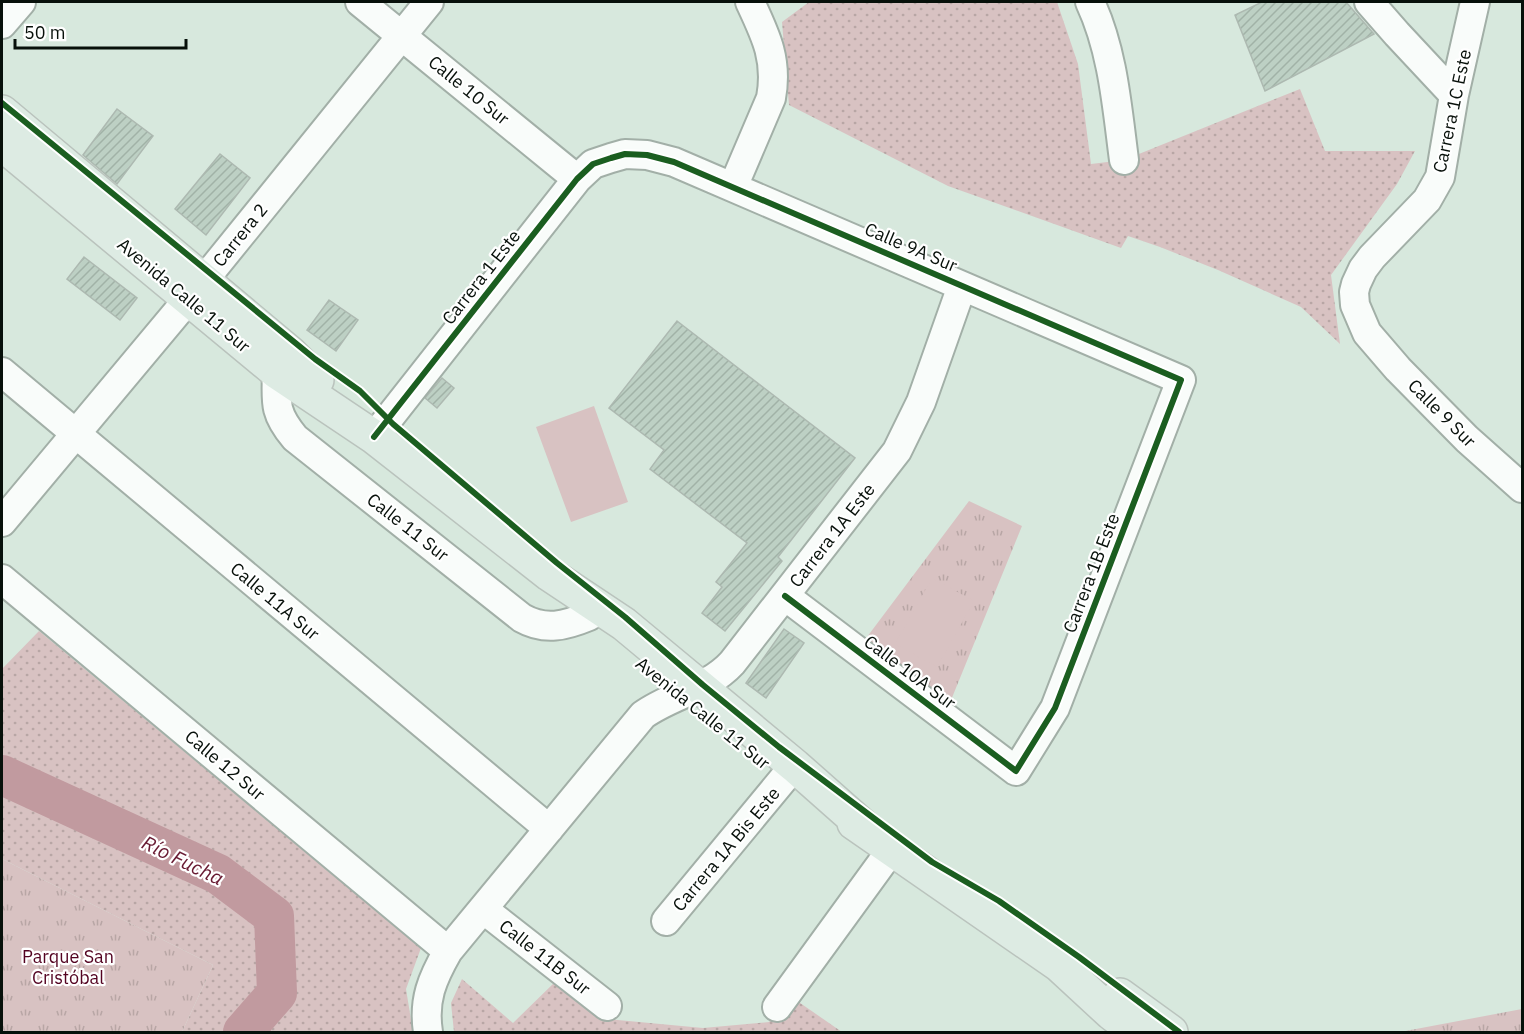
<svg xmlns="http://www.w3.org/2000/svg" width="1524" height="1034" font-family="'IBM Plex Sans',sans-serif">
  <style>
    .grass { fill: url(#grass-dots) }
    .park { fill: url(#park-tufts) }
    .pitch { fill: #d8c2c2 }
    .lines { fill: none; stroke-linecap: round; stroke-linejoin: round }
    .river { stroke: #c19a9f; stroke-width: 40 }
    .building { fill: url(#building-hatch); stroke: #adb9b1; stroke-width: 1.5 }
    .minor-casing { stroke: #a2afa7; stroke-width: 32 }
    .major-casing { stroke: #bac3bd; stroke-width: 36 }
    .minor { stroke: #f9fcfa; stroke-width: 28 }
    .major { stroke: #ddebe3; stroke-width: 33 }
    .cycleway-casing { stroke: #fff; stroke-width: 10 }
    .cycleway { stroke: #1b5e20; stroke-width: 6 }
    .labels { text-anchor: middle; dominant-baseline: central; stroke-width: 4.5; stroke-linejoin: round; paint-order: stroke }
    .street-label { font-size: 18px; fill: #07100a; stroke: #fff }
    .park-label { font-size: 18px; fill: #530321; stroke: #fff }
    .water-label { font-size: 20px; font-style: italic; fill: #681a32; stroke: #fff }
  </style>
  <defs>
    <pattern id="grass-dots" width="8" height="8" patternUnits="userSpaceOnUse" patternTransform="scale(1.5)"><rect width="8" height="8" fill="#d8c2c2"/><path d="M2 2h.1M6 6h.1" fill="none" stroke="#b8a6a5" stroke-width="1.8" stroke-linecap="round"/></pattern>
    <pattern id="park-tufts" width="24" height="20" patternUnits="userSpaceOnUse" patternTransform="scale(1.5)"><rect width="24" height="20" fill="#d8c2c2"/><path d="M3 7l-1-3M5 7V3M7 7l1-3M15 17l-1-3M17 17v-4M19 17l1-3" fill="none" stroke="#b8a6a5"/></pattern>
    <pattern id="building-hatch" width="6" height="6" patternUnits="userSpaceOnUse" patternTransform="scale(1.5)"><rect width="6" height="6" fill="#bdd0c4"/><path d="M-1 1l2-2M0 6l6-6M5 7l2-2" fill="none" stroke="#a1b2a7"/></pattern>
  </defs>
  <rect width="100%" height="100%" fill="#d7e8dd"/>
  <path class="grass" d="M809,2H1057L1078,64L1091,164L1124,160L1300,89L1325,151H1415L1397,184L1331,275L1340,344L1301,307L1218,270L1160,247L1128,236L1121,248L948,186L789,105L782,22Z
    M39,631L421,948L406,989L413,1032H182L213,965L2,859V669Z
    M462,979L513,1023L556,981L607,1019L703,1028L769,1022L790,996L842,1032H454L451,1003Z"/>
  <path class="park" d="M969,501L1022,526L949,705L861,645Z
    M2,859L213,965L182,1032H2Z
    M1522,1009V1032H1400Z"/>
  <path class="pitch" d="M594,406L628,502L571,522L536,427Z
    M932,578L974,601L937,667L895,644Z"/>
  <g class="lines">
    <path class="river" d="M2,775L218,874L274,916L277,993L243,1032"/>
  </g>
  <path class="building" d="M1262,2H1346L1374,34L1265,91L1235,15Z
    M117,109L153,136L117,184L83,155Z
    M220,154L250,178L206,235L175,209Z
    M84,257L137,298L120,320L67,279Z
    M329,300L358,320L336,351L307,330Z
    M677,321L855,458L778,557L782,561L725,631L702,613L722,587L716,582L747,543L650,469L664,450L609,408Z
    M442,378L454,388L437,408L425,398Z
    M784,629L804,643L766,698L746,683Z"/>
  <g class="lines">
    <g class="minor-casing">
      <path id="minor" d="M360,2L577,179
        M1090,2C1113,51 1117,107 1124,160
        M1369,2L1397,34L1454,95
        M1475,2L1454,95L1440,177L1427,200L1372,257L1363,269L1356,284L1354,292L1355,305L1367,333L1398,369L1467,439L1522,488
        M2,24L21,2
        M733,187L771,98C778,60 766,36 750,2
        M2,372L549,829
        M277,372C276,403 274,413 295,438L522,618C545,631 565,626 589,616
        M374,437L577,179L593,164L611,158L625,154L647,155L674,162L1181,380L1055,708L1016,771L785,596
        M2,522L195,291L429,2
        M2,579L448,951
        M483,909L607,1006
        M666,921L785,777
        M777,1007L892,849
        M428,1032C423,1000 432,979 448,951L643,715C671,695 708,689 732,663L897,451L921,402L962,286"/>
    </g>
    <g class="major-casing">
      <path id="major" d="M2,112L290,353L317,380
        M2,144L277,372L374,437L549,574L624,624L795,766L873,835
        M854,823L1059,965L1111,1013L1136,1032
        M1120,995L1171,1032"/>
    </g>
    <use href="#minor" class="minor"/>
    <use href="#major" class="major"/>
    <g class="cycleway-casing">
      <path id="cycleway" d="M2,103L315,359L360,391L393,424L557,563L625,617L703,685L779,747L932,862L999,901L1079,957L1179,1032
        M374,437L577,179L593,164L611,158L625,154L647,155L674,162L1181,380L1055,708L1016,771L785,596"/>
    </g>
    <use href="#cycleway" class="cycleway"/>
  </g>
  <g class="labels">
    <g class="street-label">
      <text transform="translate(469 90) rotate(39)">Calle 10 Sur</text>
      <text transform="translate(1452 111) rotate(-78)">Carrera 1C Este</text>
      <text transform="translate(240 235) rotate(-51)">Carrera 2</text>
      <text transform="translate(911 247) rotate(23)">Calle 9A Sur</text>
      <text transform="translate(481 277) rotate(-52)">Carrera 1 Este</text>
      <text transform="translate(184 295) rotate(40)">Avenida Calle 11 Sur</text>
      <text transform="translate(1442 413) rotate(45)">Calle 9 Sur</text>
      <text transform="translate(408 527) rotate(38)">Calle 11 Sur</text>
      <text transform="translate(832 535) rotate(-52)">Carrera 1A Este</text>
      <text transform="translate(1091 573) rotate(-69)">Carrera 1B Este</text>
      <text transform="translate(275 601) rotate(40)">Calle 11A Sur</text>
      <text transform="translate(910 672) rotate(37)">Calle 10A Sur</text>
      <text transform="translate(703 713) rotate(39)">Avenida Calle 11 Sur</text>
      <text transform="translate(225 765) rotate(40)">Calle 12 Sur</text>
      <text transform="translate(726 849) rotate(-50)">Carrera 1A Bis Este</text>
      <text transform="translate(545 957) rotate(38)">Calle 11B Sur</text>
    </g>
    <g class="park-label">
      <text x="68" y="956">Parque San<tspan x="68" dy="21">Cristóbal</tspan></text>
    </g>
    <g class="water-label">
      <text transform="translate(183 860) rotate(26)">Río Fucha</text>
    </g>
  </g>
  <rect width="1524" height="1034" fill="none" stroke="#07100a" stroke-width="6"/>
  <path d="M15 39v9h171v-9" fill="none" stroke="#07100a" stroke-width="3"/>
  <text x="24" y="39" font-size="18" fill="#07100a" stroke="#ffffff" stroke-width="4.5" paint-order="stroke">50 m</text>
</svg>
